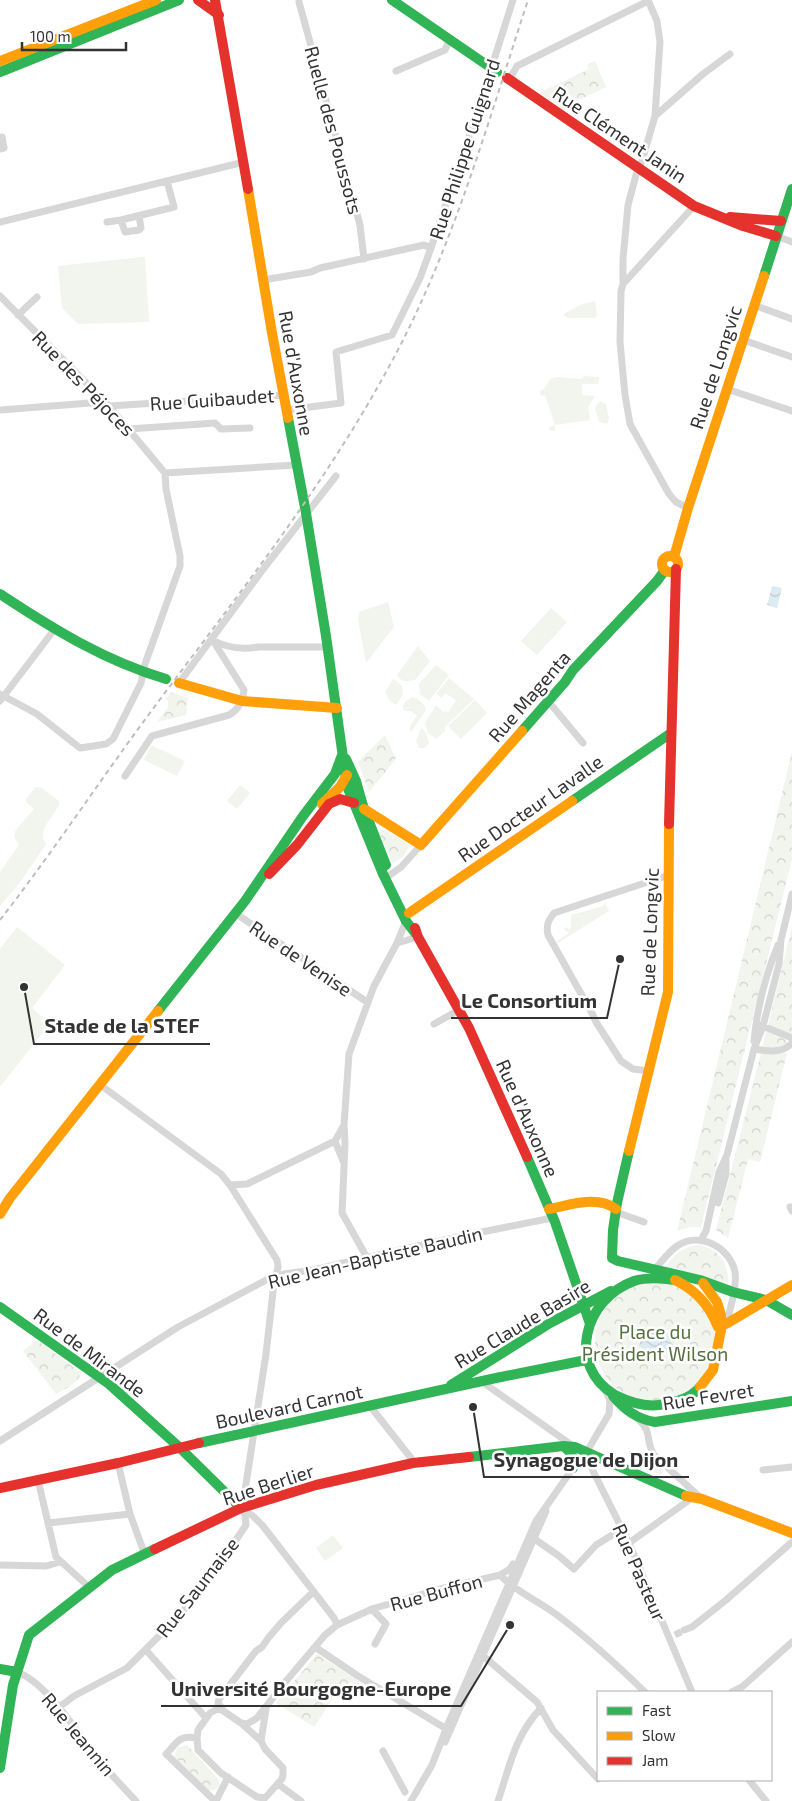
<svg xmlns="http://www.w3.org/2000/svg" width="792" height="1801" font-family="'Exo 2',sans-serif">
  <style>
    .grass { fill: #f1f5ed }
    .forest { fill: url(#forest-crowns) }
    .water { fill: url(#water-waves) }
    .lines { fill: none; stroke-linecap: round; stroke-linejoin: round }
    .street-tunnel { stroke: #d6d6d6; stroke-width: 7; stroke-dasharray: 7 3.5; stroke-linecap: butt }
    .street { stroke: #d7d7d7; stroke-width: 7 }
    .fast { stroke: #30b455; stroke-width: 10 }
    .slow { stroke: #ff9f0a; stroke-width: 10 }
    .jam { stroke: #e5322d; stroke-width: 10 }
    .rail { stroke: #bebebe; stroke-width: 2; stroke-dasharray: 5 4; stroke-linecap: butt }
    .labels { text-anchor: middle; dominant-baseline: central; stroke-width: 5; stroke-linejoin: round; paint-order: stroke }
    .street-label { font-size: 19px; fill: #333; stroke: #fff }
    .park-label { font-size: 19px; fill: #56703f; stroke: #fff }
    .leader { fill: none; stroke: #333; stroke-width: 2 }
    .callout-dot { fill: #333; stroke: #fff; stroke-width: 2 }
    .callout-label { font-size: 20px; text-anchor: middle; font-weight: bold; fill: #333; stroke: #fff; stroke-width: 5; stroke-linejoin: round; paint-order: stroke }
  </style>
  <defs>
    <pattern id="forest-crowns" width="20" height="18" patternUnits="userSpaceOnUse" patternTransform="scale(1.25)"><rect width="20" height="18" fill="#f1f5ed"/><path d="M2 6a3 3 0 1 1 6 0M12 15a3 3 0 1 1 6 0" fill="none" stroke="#cfd2cc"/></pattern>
    <pattern id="water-waves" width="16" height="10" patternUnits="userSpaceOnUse" patternTransform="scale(1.25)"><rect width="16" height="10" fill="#ddebf3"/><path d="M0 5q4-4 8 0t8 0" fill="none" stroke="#becad1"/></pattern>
  </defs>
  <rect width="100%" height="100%" fill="#fff"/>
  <path class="grass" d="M142,257H145L149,322L78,324L62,308L58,266Z
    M595,301L597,316L595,318H569L564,316V314L580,305Z
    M584,376L599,377L598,384H582V395L595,396L588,407L590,420L555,425V431H551L548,428L555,425L545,395L541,396L540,391L544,389L550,379L558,377L581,379Z
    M600,401L606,404L609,419L607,424L599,422L595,407Z
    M388,602L394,627L366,663L358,619L359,612Z
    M551,608L567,622L537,655L521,641Z
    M418,646L430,661L415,680C407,682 401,682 397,675Z
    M436,665L449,675L429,701L420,694L419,684Z
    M449,678L474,699L445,727V731L436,739L428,733L425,723L436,705L443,712L445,711L448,713L456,700L445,693L442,698L436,694Z
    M393,679C406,686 405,694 396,705L389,700L385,692Z
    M412,697C420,699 424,703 426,710L411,732L409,728L417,715L410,711H406L403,709V706L406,701Z
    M475,700L487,713L461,739L448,726Z
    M421,728C426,730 428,739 429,744L424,748H419L416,741Z
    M151,745L185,761L177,776L144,760Z
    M240,785L250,793L237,809L227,801Z
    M36,787H41L59,801V805C53,817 36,831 46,844L21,881L0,906V872L19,845L14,837L15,831L34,809L26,802V799Z
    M605,903L609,911L558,943L557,941L569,933L564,929L565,927L569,929L571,927V915L603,906Z
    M17,927L65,965L32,1008L43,1018L41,1021L48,1026L0,1087V949Z
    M333,1535L343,1548L325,1561L316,1548Z"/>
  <path class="forest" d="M595,61L606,87L562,108L539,93L589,69L587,65Z
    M170,692L188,698L186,715L157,722L168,707V701L165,698L168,697Z
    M385,735L396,759L369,792L358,762Z
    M792,752V859L701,1227H690L677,1231Z
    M383,829L410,845L404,856L392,864L379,833Z
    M792,927V1033L791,1037L768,1025Z
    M768,1030L786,1040L787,1044L778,1048H762L766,1031Z
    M761,1053H787L760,1162L748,1159L728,1238L716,1230Z
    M699,1245C720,1249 729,1264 728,1284L665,1267C675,1255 683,1246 699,1245Z
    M595 1342a60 60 0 1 1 120 0a60 60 0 1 1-120 0Z
    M37,1340L81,1373C79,1383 65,1389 56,1394L23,1351Z
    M646,1455L664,1470L661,1475L650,1471L649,1473L640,1467Z
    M317,1654L366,1686L362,1695L343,1683L314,1727L276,1703Z
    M187,1745L218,1779L220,1785L217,1789L208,1791L174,1757L177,1748Z"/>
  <path class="water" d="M772,586L782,588L777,608L767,605Z
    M640 1342a15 15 0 1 1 30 0a15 15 0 1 1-30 0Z"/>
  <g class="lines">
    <path class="street-tunnel" d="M675,1635L684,1630"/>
    <path class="street" d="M648,0L657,21L660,42L655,116L642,161L636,175L628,205L623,259V284L621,291L620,342L625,395L630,424L669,494L676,502L688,508
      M299,2L360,225L364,259
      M396,71L445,50L450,39
      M509,80L517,66L648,1
      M655,116L703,74L730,54
      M0,149L4,148L2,137
      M121,220L125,232L139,230L141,228L139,216
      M0,222L244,162
      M107,222L121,220L174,207L167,181
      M776,236L792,242
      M263,280L311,272L320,268L424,245L431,248L478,110L513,0
      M623,284L694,206
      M0,296L109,406L165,473
      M754,305L792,319
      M18,315L37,297
      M743,340L792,357
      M727,389L792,411
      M109,406L284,395
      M0,410L103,402
      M287,410L341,403L336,352L392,335L420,278L431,248
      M129,429L215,423L221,429L250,428
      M165,473L296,465
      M212,640C227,648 241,650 258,647H328
      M179,683L264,568L336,476
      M0,694L37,714L80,748L106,744L113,739L141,683L145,664L180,566V556L166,489L165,473
      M0,701L54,630
      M548,701L583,743
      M125,776L152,736L229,715C239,709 242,702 244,690L212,639
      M390,875L401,867L421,845
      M235,913L367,1002
      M397,943L418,937
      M434,1024L459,1010
      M760,1025L792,1038
      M754,1041C757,1009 766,974 778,945
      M754,1049C767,1051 782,1054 792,1043
      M649,1071L633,1069L621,1061L596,1022L593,1015L548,935C546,925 548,921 554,913L669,875
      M99,1084L221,1174L230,1185L277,1260L278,1267L274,1283L266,1354L244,1497L241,1508
      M344,1126L345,1143L342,1213L366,1256
      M335,1141L343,1161
      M230,1185L247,1184L335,1141L344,1125L349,1054L374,986L397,943L406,921
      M718,1203L726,1174V1160
      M790,1207L792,1211
      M616,1212L644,1222
      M701,1240L706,1231L719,1172L727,1155L754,1049L763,1026L779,964L781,940L792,894
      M653,1271C661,1263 668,1252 677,1246C699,1231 730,1247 735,1272C737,1286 730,1312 725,1326
      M481,1381L573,1446
      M370,1406L411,1458L413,1463
      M639,1420C653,1433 645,1441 654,1455L702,1499
      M0,1441L178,1327L268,1279L284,1274L313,1270L457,1237L547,1219L552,1215
      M586,1453L593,1471L629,1543L692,1692
      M118,1463L130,1514L145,1555
      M763,1470L792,1467
      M38,1480L56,1557L89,1587
      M243,1509L253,1516L263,1526L334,1618L337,1625
      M48,1523L130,1514
      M533,1538L559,1556L574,1569L596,1545L622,1529
      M629,1543L692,1498
      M0,1565L46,1566L60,1562
      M500,1575C516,1592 539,1601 557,1615C588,1638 617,1665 645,1692
      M372,1609L386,1624L375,1644
      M684,1630L692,1627L726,1600L792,1542
      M315,1647L358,1676L450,1731
      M146,1650L206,1718
      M481,1654L537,1702L553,1730L598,1779
      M17,1672C48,1683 79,1736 100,1761C111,1775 124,1788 136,1801
      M732,1692L742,1687L792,1642
      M58,1708L74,1696L127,1668L179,1616L218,1567L246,1525L245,1515L241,1508
      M219,1708L241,1723L261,1741L265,1749L283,1768V1775L282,1779L265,1798L257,1797L221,1773L198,1750L197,1738L198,1730L210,1713Z
      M222,1708L218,1704L219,1699L256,1651L262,1647L269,1637L281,1623L313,1592
      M241,1723L247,1724L257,1718L287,1680L325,1635L337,1625L372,1609L440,1589L500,1575L510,1569L513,1564
      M197,1738C178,1735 178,1742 166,1754L215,1801
      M261,1741L266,1709
      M445,1742L546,1511
      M383,1751L405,1792
      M749,1780L766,1801
      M278,1784L301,1801
      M216,1801L228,1777
      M411,1801L432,1765L448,1724L536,1521L573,1468L586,1453L609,1414L610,1401L606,1391
      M498,1801C510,1766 514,1737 541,1708"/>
    <path class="fast" d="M392,0L497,72
      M0,72L179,0
      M764,276L792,189
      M288,418L306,513L326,636L347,786L383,874L406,921L416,934
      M0,594C53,629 105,661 166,679
      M522,731L565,682L573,670L657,581L665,570
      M346,759L356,781L364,809L386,865
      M572,801L671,733
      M158,1011L245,901L303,816L335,774L342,755
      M629,1151L617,1203L613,1230L612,1258L618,1261L700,1280L733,1292L766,1300L792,1315
      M527,1157L555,1222L590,1324
      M675,1280C661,1278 647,1277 634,1281C584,1299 566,1366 615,1395C629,1402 644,1407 659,1405C673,1403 691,1399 700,1387
      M0,1307L109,1384L179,1447L241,1508
      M451,1385L550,1323L611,1291
      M613,1396C625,1410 637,1419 655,1422L792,1401
      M199,1443L496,1378L586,1360
      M563,1446C571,1452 576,1458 573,1468
      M469,1457L563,1446L575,1447L686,1496
      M0,1669L17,1672
      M0,1768L13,1685L29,1635L112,1570L155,1549"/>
    <path class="slow" d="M0,61L156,0
      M248,189L272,333L288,418
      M662 564a8 8 0 1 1 16 0a8 8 0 1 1-16 0Z
      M674,557L688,508L764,276
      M179,683L242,701L337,708
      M322,804L340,787L347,775
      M364,809L421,845L522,731
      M409,913L572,801
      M629,1151L668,992L669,824
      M549,1209C570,1205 597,1195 616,1209
      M0,1214L10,1198L158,1011
      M675,1280C697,1291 709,1305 718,1327
      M726,1324L792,1285
      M700,1387L713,1370L721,1330V1315L717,1302L703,1283
      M686,1496L702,1499L792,1533"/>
    <path class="jam" d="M198,0L219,15
      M215,0L248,189
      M507,78L694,206L743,226L776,236
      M730,217L781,221
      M669,824L676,569
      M269,874L297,845L329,804L340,799L354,803
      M415,928L418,937L469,1028L527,1157
      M0,1488L118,1463L199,1443
      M155,1549L241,1508L316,1485L413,1463L469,1457"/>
    <path class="rail" d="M0,920C56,848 106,771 161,698C250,579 343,462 409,328C460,223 492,110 528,0"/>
  </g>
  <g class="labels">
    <g class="street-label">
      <text transform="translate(334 130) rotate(75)">Ruelle des Poussots</text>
      <text transform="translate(620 134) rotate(34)">Rue Clément Janin</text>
      <text transform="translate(464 149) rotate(-72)">Rue Philippe Guignard</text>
      <text transform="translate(715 367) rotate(-72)">Rue de Longvic</text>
      <text transform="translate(297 373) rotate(80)">Rue d'Auxonne</text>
      <text transform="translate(84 383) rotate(46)">Rue des Péjoces</text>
      <text transform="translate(212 399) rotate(-4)">Rue Guibaudet</text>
      <text transform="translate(529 696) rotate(-49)">Rue Magenta</text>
      <text transform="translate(530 808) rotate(-35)">Rue Docteur Lavalle</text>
      <text transform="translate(649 932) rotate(-88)">Rue de Longvic</text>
      <text transform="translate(301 958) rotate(34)">Rue de Venise</text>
      <text transform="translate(528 1118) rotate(66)">Rue d'Auxonne</text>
      <text transform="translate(375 1257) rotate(-13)">Rue Jean-Baptiste Baudin</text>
      <text transform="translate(522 1323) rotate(-31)">Rue Claude Basire</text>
      <text transform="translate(90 1352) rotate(37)">Rue de Mirande</text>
      <text transform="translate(708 1396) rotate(-9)">Rue Fevret</text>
      <text transform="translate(289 1406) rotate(-12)">Boulevard Carnot</text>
      <text transform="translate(268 1484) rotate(-18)">Rue Berlier</text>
      <text transform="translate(640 1572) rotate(66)">Rue Pasteur</text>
      <text transform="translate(197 1587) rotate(-52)">Rue Saumaise</text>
      <text transform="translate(436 1592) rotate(-15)">Rue Buffon</text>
      <text transform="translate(79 1734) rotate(50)">Rue Jeannin</text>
    </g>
    <g class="park-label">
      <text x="655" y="1331">Place du<tspan x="655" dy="22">Président Wilson</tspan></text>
    </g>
  </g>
  <path class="leader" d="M620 959L607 1018H451M24 987L34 1044H210M473 1407L484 1477H689M510 1625L461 1706H161"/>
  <g class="callout-dot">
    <circle cx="620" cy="959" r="5"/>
    <circle cx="24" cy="987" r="5"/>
    <circle cx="473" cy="1407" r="5"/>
    <circle cx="510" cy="1625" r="5"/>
  </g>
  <g class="callout-label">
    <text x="529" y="1008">Le Consortium</text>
    <text x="122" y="1033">Stade de la STEF</text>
    <text x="586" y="1467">Synagogue de Dijon</text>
    <text x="311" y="1696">Université Bourgogne-Europe</text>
  </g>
  <rect x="597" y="1691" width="175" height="90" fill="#ffffff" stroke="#adadad"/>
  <rect x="607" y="1707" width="25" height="8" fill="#30b455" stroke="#adadad"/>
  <text x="642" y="1716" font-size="15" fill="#333333">Fast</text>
  <rect x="607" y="1732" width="25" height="8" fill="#ff9f0a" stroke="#adadad"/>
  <text x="642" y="1741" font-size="15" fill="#333333">Slow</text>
  <rect x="607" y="1757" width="25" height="8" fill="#e5322d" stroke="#adadad"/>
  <text x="642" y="1766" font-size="15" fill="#333333">Jam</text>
  <path d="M22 42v8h104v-8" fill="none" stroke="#333333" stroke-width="2.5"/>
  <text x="30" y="42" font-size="15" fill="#333333" stroke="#ffffff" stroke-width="4" paint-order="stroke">100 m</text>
</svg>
